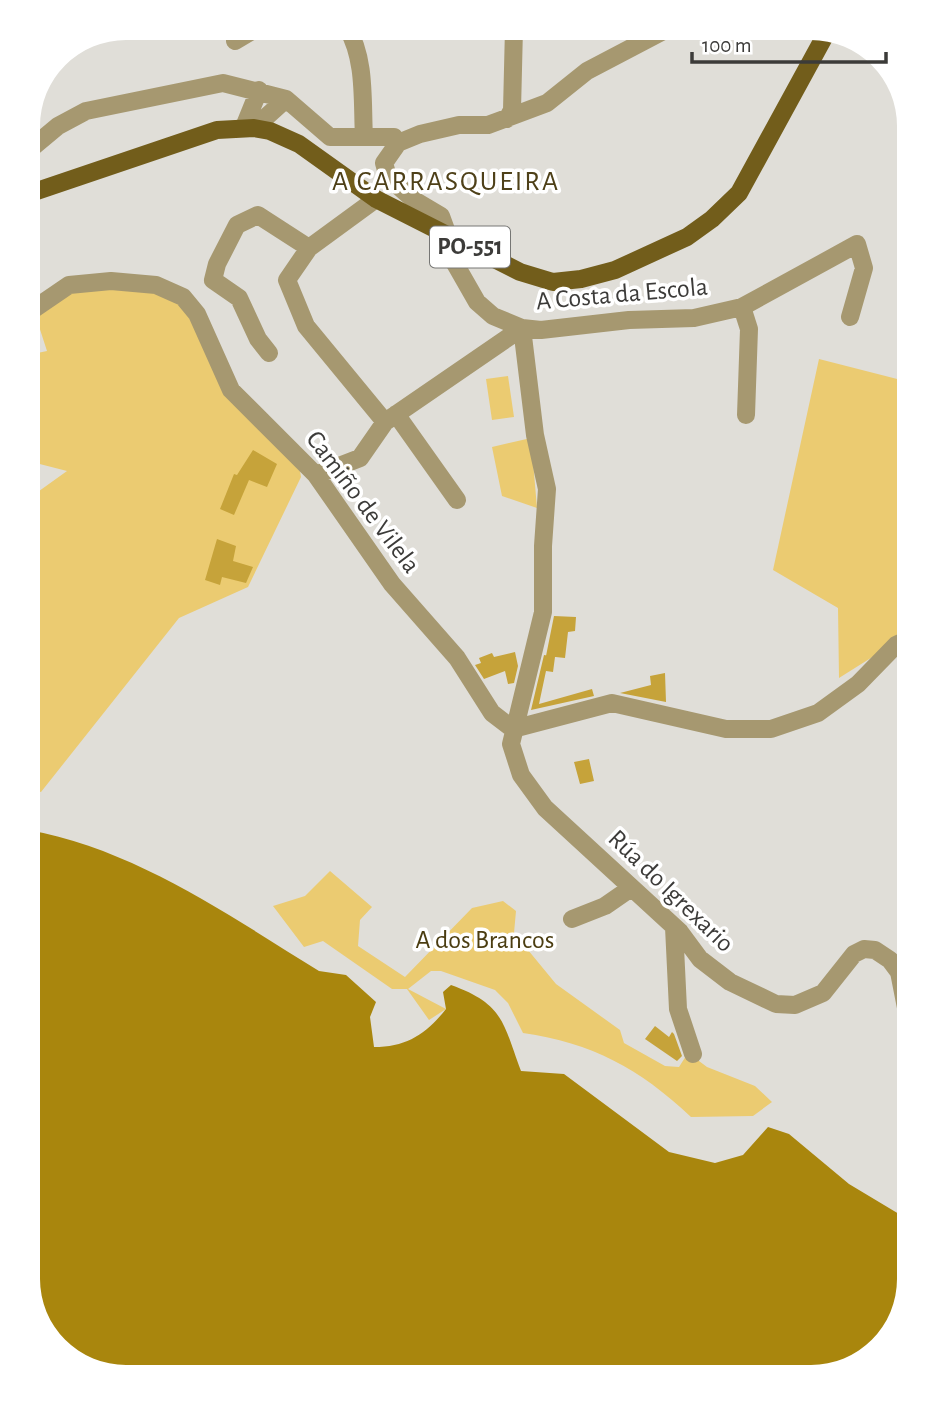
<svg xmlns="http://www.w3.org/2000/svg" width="937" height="1405" font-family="'Alegreya Sans',sans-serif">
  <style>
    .green { fill: #ebcb71 }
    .water { fill: #a9860d }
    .building { fill: #c6a33a }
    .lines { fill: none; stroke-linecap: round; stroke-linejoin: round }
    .minor { stroke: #a69870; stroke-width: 18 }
    .major { stroke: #725d1b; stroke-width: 18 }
    .labels { text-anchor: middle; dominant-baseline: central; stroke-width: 7; stroke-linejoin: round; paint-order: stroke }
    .shield { fill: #fff; stroke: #767674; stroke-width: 2 }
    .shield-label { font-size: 24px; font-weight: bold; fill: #3c3b39 }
    .street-label { font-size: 26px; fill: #3c3b39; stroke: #fff }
    .park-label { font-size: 26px; fill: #4b3d11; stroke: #fff }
    .neighbourhood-label { font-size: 28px; letter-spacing: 2px; fill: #4e4018; stroke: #fff }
  </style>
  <rect width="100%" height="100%" fill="#e0ded8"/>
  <path class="green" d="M111,284L177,297L243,411L300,471L301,477L248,587L179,618L41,792L28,789V499L67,471L28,461V355L47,351L35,314L72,288Z
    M819,359L905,381L909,373V634L839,678L838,608L773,570Z
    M508,376L514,417L492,420L486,379Z
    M531,438L537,508L502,496L492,447Z
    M330,871L372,907L360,920L358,946L405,977L472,908L503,901L516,911L514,933L556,984L620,1030L624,1043L665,1066L679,1067L686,1056L691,1055L707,1067L755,1086L772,1102L753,1116L691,1117C639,1068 592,1043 523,1033L508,1003L495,990L441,971H431L408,989L446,1009L429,1020L407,989H392L323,941L304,947L273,906L305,896Z"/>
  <path class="water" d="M28,830C135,849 228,915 319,971L346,975L376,1002L370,1017L374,1047C407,1047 426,1034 446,1009L443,992L451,985C504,1004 503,1023 521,1071L564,1074L669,1152L715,1163L743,1155L768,1127L789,1134L849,1184L909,1220V1280L896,1328L860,1364L811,1377H120L77,1364L41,1328L28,1279Z"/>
  <path class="building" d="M253,450L277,464L267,487L249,480L234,515L220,509L234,474L237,475Z
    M217,539L236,546L233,561L253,567L246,583L222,577L220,585L205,580Z
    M554,616L576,617L575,631L568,632L565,658L546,656Z
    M515,652L518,666L514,683L508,684L505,671L484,679L475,665L481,663L479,658L492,653L494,657Z
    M544,655L555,657L553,672L546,671L539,704L592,689L594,696L531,710Z
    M665,673L666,702L620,693L651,685L650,676Z
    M589,759L594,781L580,784L574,762Z
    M655,1026L669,1037L672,1032L674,1034L682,1056L677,1061L645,1039Z"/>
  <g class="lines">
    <path class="minor" d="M347,28C366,59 362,102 364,137
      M669,28L587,71L547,103L488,125H459L420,134L398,143L384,163L388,177L414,200L441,216L449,238L453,260L477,302L493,316L522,328L541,330L629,320L694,318L742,307L749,329L746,415
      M235,41L257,28
      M507,119L512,110L514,28
      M244,127L259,90
      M254,128L286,99
      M28,151L58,126L86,111L223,83L286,99L330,137H394L398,143
      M742,307L857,244L864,268L850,317
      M28,313L69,285L111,281L156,285L183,297L197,314L231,390L316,475L392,584L457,658L492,713L513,729
      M269,353L258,339L239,298L213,280L217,264L237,225L258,215L309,248
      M396,414L457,500
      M385,422L522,328L535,435L547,489L543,546V612L511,744L521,775L545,808L680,932L700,959L730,982L776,1004L795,1005L823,993L854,954L864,949L875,950L890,960L899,972L909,1023
      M316,475L360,458L385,422L306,326L287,280L309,248L376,199
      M513,729L612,703L726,729H771L818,713L858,684L896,645L909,639
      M572,919L605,906L631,888
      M674,927L678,1009L693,1054"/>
    <path class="major" d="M28,194L217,130L254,128L270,131L299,144L376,199L520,272L553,282L581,279L615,270L687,237L712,219L739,193L827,32"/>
  </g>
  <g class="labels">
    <rect class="shield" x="430" y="226.5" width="80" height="41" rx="5"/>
    <g class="shield-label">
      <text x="470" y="247">PO-551</text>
    </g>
    <g class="street-label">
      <text transform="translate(622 294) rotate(-5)">A Costa da Escola</text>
      <text transform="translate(363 502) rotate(53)">Camiño de Vilela</text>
      <text transform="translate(671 891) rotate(44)">Rúa do Igrexario</text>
    </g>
    <g class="park-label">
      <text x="485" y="940">A dos Brancos</text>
    </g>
    <g class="neighbourhood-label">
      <text x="446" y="182">A CARRASQUEIRA</text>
    </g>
  </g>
  <path d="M0 0H937V1405H0ZM126 40H811A86 86 0 0 1 897 126V1279A86 86 0 0 1 811 1365H126A86 86 0 0 1 40 1279V126A86 86 0 0 1 126 40Z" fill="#fff" fill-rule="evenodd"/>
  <path d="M692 52v10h194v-10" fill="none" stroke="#3c3b39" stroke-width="3.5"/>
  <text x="702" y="52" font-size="21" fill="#3c3b39" stroke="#ffffff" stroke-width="5" paint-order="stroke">100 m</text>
</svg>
